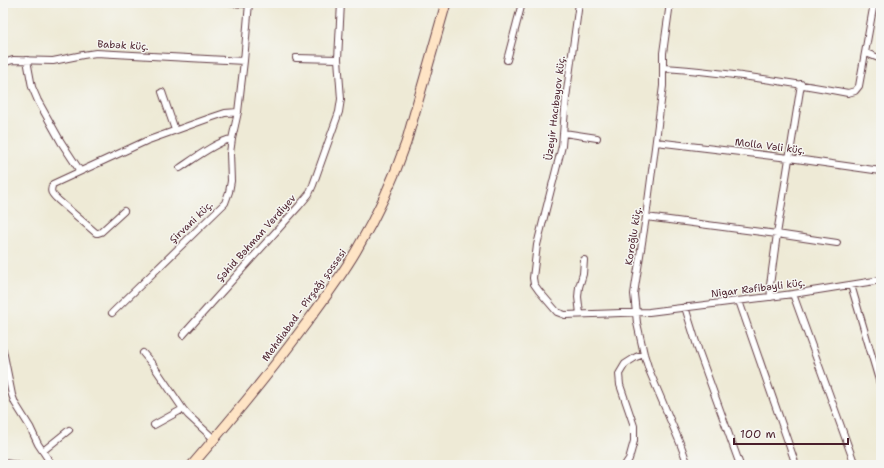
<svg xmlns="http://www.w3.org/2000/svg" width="884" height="468" font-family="'Shantell Sans',sans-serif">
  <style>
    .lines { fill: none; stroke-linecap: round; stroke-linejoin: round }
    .minor-casing { stroke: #633d45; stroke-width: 8 }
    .secondary-casing { stroke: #633d45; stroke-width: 11 }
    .minor { stroke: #fff; stroke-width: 6 }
    .secondary { stroke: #fee4c5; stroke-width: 9 }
    .labels { text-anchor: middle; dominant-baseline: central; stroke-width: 3; stroke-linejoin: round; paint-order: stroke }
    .street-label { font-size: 10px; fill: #4a1f2b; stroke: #f6f6f2 }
  </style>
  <rect width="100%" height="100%" fill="#f6f6f2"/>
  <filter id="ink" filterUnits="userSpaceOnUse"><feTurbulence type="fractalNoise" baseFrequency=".025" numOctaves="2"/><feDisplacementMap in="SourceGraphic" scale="8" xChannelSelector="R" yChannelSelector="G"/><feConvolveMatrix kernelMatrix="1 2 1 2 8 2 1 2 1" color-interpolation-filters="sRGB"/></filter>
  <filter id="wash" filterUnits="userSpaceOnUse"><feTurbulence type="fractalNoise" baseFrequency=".012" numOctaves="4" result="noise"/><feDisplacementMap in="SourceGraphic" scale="16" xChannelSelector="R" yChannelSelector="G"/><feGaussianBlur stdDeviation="0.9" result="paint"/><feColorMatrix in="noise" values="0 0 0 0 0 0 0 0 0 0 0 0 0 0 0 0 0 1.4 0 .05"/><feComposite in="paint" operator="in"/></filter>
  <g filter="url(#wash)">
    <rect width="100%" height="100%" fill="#eeead6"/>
  </g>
  <g filter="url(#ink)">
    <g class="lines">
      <g class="minor-casing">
        <path id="minor" d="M228,3L249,4
          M579,3L566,98L562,146L537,245L533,278L534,284L539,291L557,312L565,315L649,312L793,294L881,280
          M670,3L663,53V86L646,217L634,294L637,323L644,354L649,370L680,443L688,465
          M866,53L881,59
          M296,58L338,59
          M27,60L29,71L32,87L38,101L61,142L80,171
          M507,60L522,3
          M3,63L13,60L53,61L83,55L96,53L244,61
          M663,68C725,72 788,82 848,93L855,91L859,86L874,3
          M162,92L175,130
          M564,133L597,138
          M656,142L789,158L881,171
          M180,168C192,160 219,140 232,139
          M124,211L101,232L98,233H96L58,200C52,194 49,192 53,184L146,141L210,118L225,113L238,112
          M646,217L777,234L837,243
          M851,285L881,387
          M793,294L855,465
          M771,297L770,285L777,234L801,84
          M739,301L796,465
          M685,307L699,352L740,465
          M112,313L225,203L229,192L231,181L230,153L232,139L238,112L244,61L249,3
          M580,314L578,297L579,287L583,274L584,260
          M183,335L299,206L309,194L313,185L339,112L341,99L338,59L341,3
          M3,350L12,395L15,403L30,427L38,444L52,465
          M143,353L153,365L183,409L188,415L214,439
          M154,425L183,409
          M43,451L69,430
          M3,463L19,465
          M625,465L629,459L634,441V426L620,385L619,374L625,364L636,357L644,354"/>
      </g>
      <g class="secondary-casing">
        <path id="secondary" d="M192,465C229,422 265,379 299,333C319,306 339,280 356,251C376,217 393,181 406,143L446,3"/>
      </g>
      <use href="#minor" class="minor"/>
      <use href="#secondary" class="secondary"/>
    </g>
  </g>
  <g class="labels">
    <g class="street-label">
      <text transform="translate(123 45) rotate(3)">Babək küç.</text>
      <text transform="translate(555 108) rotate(-83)">Üzeyir Hacıbəyov küç.</text>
      <text transform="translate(770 146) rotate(7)">Molla Vəli küç.</text>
      <text transform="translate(191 222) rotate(-44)">Şirvani küç.</text>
      <text transform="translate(633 236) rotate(-81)">Koroğlu küç.</text>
      <text transform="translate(256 238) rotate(-48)">Şəhid Bəhman Verdiyev</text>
      <text transform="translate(758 288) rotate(-7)">Nigar Rəfibəyli küç.</text>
      <text transform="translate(304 305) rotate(-54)">Mehdiabad - Pirşağı şossesi</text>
    </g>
  </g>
  <rect width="884" height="468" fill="none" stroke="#f6f6f2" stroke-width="16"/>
  <path d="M734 438v6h114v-6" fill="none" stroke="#4a1f2b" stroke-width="2"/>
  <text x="740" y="438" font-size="12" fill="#4a1f2b" stroke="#f6f6f2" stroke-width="3" paint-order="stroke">100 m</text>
</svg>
